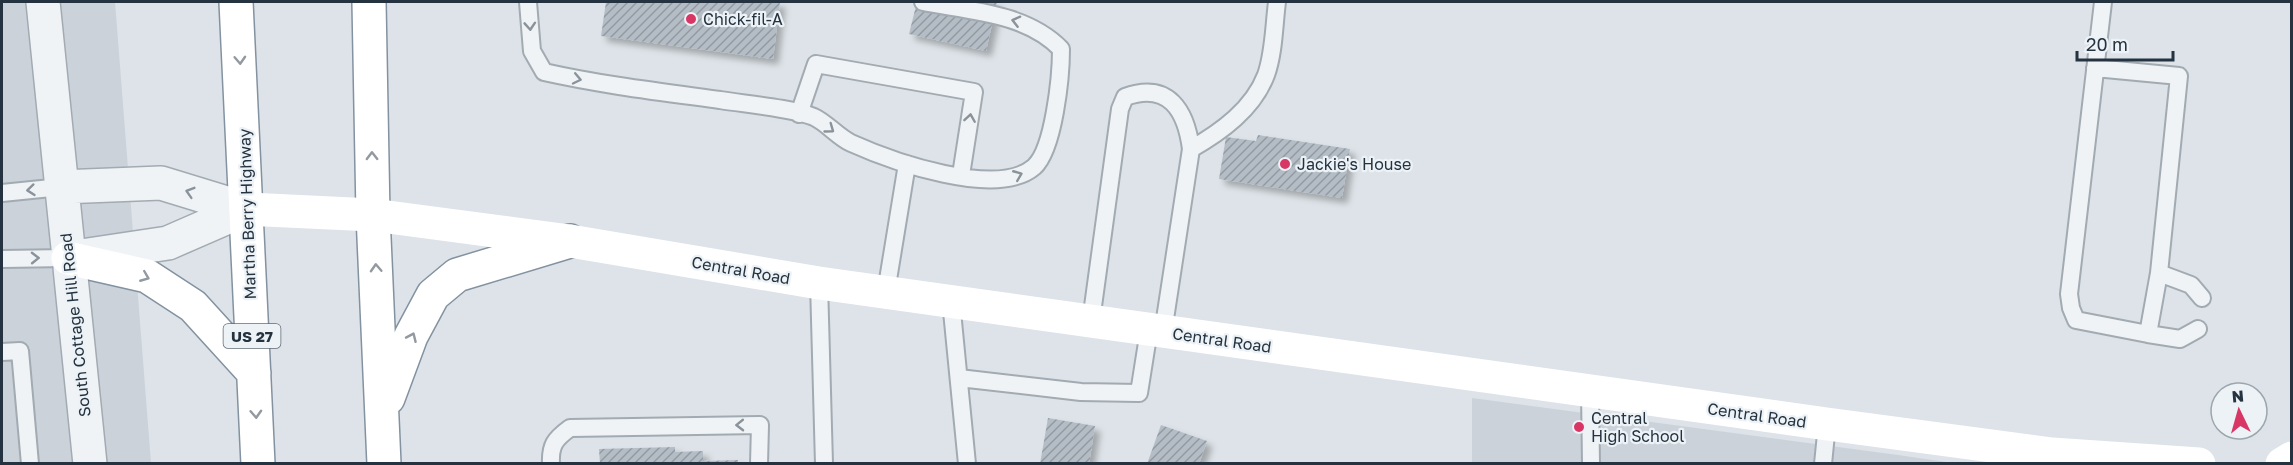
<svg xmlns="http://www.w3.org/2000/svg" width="2293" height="465" font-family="'Golos Text',sans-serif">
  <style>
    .built { fill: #cbd2da }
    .building { fill: url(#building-hatch); filter: url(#shadow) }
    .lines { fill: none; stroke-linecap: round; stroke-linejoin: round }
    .lane-casing { stroke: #a2abb2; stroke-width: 20 }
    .street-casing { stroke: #a2abb2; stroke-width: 36 }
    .highway-casing { stroke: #8392a0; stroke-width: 36 }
    .lane { stroke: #f0f3f6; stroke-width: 16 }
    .street { stroke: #f0f3f6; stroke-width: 33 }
    .secondary { stroke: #fff; stroke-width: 33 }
    .highway { stroke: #fff; stroke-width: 33 }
    .oneway { stroke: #8a939b }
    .oneway2 { stroke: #9299a0 }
    .poi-dot { fill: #d83766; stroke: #ecf2f6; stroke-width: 2 }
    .labels { text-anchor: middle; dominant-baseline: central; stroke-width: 4.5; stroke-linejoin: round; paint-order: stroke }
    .shield { fill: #ecf2f6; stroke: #616c77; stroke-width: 1.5 }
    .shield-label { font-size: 15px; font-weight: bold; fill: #253340 }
    .poi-label { font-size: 16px; fill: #253340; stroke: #ecf2f6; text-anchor: start }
    .street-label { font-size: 16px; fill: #253340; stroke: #ecf2f6 }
  </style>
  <defs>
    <pattern id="building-hatch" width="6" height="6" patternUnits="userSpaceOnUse" patternTransform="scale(1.5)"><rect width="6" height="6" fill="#b4bdc5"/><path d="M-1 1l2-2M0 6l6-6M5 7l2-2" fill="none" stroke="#929aa1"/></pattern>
    <filter id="shadow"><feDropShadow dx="5.5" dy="5.5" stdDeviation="3" flood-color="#0004"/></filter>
  </defs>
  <rect width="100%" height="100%" fill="#dde3e8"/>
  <path class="built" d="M2,2H115L151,463H2Z
    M1472,398L1898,455L1953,463H1472Z"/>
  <path class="building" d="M606,2H780L773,59L601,36Z
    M917,2H997L986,51L909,34Z
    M1258,135L1350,149L1342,198L1219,179L1226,137L1256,141Z
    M1048,418L1095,426L1089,464H1040Z
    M1161,425L1207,441L1199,464H1147Z
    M675,447V452L703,451V461L738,460V464H600L599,449Z"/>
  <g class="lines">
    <g class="lane-casing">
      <path id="lane" d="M528,2L532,51L544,72C602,85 661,92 720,100C744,104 793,108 814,117C827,123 838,137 851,143C891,161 997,199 1034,167C1054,149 1061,76 1061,49C1026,13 970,11 923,2
        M2095,68L2179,76L2159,273L2148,334L2076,320L2071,308L2069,294L2103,2
        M799,114L816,64L974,92L961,175
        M1191,149C1221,132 1253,109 1266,75C1274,53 1274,25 1277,2
        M2,193L61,187
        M2,259L68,258
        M2159,273L2191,285L2202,298
        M819,283L824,464
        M886,292L907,164
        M951,301L967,464
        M1091,321L1120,109L1125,97C1169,81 1186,111 1191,149L1163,332
        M2148,334L2180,339L2198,329
        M2,352L20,351L30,464
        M959,378L1081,392L1139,393L1149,330
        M1590,392L1591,464
        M551,464C550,445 555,439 570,428L760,425L759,464
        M1823,464L1827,424"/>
    </g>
    <g class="street-casing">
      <path id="street" d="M43,2L90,464
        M61,187L161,183L246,209
        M68,258L168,243L246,209"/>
    </g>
    <g class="highway-casing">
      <path id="highway" d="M236,2L258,464
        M369,2L373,215L384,464
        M68,258L147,276L193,306L254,373
        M388,398L411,336L433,295L457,275L570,241"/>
    </g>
    <use href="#lane" class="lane"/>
    <use href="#street" class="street"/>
    <path class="secondary" d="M246,209L373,215L570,241L819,283L1827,424L2052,454L2199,464
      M2282,464L2292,458"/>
    <use href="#highway" class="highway"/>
  </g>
  <defs><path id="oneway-chevron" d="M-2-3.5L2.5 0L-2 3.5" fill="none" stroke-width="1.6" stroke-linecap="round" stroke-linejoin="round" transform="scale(1.5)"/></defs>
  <g class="oneway">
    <use href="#oneway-chevron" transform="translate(1016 21) rotate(-166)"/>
    <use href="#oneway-chevron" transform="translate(530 26) rotate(86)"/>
    <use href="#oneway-chevron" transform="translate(577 79) rotate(12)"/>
    <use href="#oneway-chevron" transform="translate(970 118) rotate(-81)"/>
    <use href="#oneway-chevron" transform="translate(830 129) rotate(36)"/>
    <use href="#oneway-chevron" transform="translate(1018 175) rotate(-22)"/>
    <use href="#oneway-chevron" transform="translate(31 190) rotate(174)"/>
    <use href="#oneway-chevron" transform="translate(190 192) rotate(-163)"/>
    <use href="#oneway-chevron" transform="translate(35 258) rotate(-1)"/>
    <use href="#oneway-chevron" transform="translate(740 425) rotate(179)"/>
  </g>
  <g class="oneway2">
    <use href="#oneway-chevron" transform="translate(240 60) rotate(87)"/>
    <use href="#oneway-chevron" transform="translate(372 156) rotate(-91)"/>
    <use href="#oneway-chevron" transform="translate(376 268) rotate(-93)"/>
    <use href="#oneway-chevron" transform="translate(145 277) rotate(22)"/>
    <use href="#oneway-chevron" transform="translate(412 337) rotate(-66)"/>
    <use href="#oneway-chevron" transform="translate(256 414) rotate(87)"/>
  </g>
  <g class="poi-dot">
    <circle cx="691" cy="19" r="6"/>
    <circle cx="1285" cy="164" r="6"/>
    <circle cx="1579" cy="427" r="6"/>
  </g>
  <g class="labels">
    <rect class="shield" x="223.5" y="324" width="57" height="24" rx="4.5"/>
    <g class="shield-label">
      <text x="252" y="336">US 27</text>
    </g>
    <g class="poi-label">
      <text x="703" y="19">Chick-fil-A</text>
      <text x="1297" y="164">Jackie's House</text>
      <text x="1591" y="418">Central<tspan x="1591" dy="18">High School</tspan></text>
    </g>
    <g class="street-label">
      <text transform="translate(247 214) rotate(-92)">Martha Berry Highway</text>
      <text transform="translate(741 270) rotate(10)">Central Road</text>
      <text transform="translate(75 325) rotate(-96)">South Cottage Hill Road</text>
      <text transform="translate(1222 340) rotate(8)">Central Road</text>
      <text transform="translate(1757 415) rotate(8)">Central Road</text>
    </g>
  </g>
  <rect width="2293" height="465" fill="none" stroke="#253340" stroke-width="6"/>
  <g transform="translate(2239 411) rotate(355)"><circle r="28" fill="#ecf2f6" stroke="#9ca6ad" stroke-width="1.5"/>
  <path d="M0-4.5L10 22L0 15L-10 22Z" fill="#d83766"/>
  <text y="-9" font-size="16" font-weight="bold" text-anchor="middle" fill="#253340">N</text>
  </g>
  <path d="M2077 51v9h96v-9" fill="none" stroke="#253340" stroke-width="3"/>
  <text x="2086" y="51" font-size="18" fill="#253340" stroke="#ecf2f6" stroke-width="4.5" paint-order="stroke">20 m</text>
</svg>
